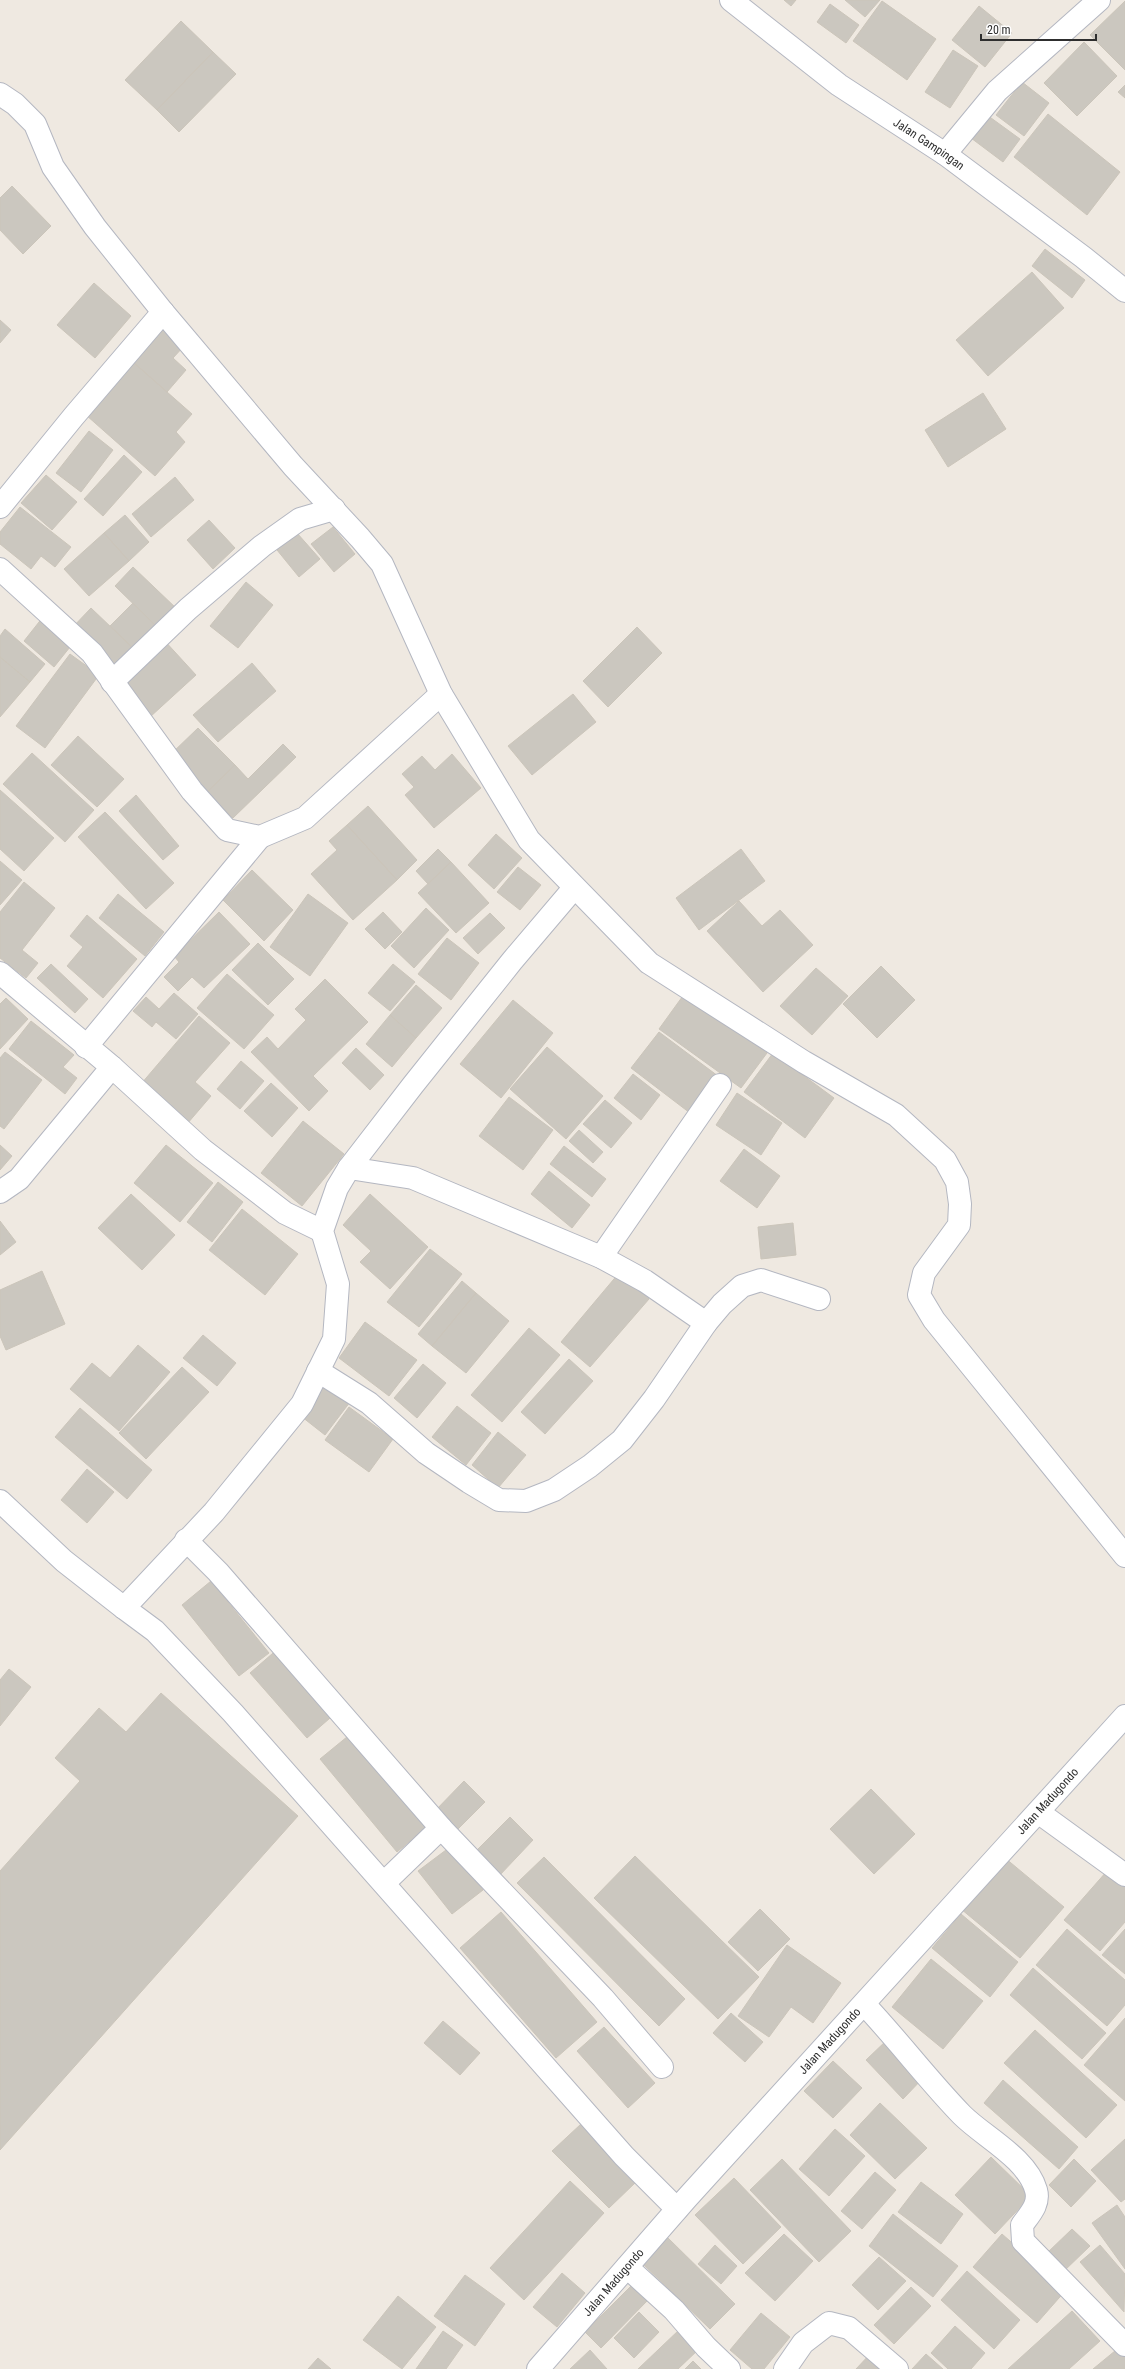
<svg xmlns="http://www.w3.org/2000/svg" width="1125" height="2369" font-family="'Roboto Condensed',sans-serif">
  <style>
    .building { fill: #cbc7bf; stroke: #cbc5ba }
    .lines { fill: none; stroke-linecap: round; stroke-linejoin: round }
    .minor-casing { stroke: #b4b7c1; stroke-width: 24 }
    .minor { stroke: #fff; stroke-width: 22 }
    .labels { text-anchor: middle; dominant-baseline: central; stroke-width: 3.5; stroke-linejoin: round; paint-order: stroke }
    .street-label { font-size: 12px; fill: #2e2e2e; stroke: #fff }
  </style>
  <rect width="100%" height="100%" fill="#efe9e1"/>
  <path class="building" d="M784,0H796L791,6Z
    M845,0H880L865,17Z
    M882,1L936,39L907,80L853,41Z
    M1125,1V70L1090,35Z
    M830,4L859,25L846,43L817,22Z
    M979,6L1012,33L985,67L952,40Z
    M181,21L213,52L157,110L125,80Z
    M1084,42L1117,76L1077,116L1044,83Z
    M953,50L978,66L950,108L925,92Z
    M213,52L236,74L179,132L157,110Z
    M1022,82L1049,103L1024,136L996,115Z
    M1125,85V98L1118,92Z
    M1048,114L1120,172L1087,215L1014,157Z
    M987,115L1020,139L1003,162L971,138Z
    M12,186L51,226L23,254L0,230V198Z
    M1045,249L1085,280L1072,298L1032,266Z
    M1032,272L1064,308L988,376L956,340Z
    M94,283L131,316L95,358L57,325Z
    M0,320L11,330L0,343Z
    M163,327L184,346L173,358L186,370L167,392L133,362Z
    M133,362L192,414L176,432L185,442L155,476L86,415Z
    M983,393L1006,429L948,467L925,430Z
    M89,431L113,450L81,492L56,473Z
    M124,455L142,472L103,516L84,499Z
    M46,475L77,502L52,530L21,503Z
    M175,477L194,500L151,537L132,514Z
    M20,507L71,547L55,567L41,556L31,569L0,544V532Z
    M125,515L149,542L129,561L104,533Z
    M209,520L235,548L213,569L187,540Z
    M333,527L355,554L334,572L311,544Z
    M104,533L129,561L89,596L64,569Z
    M297,533L320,559L299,577L277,550Z
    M133,567L177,609L158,628L115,586Z
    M246,582L273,605L238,648L210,626Z
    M133,603L158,628L136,651L110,626Z
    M91,608L136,651L115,673L71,629Z
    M43,617L74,642L54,667L24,641Z
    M637,627L662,653L608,707L583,681Z
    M5,629L45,664L30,682L0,657V636Z
    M163,639L196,675L150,717L117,681Z
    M70,654L99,675L45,748L16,726Z
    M0,657L30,682L0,717Z
    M252,663L276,691L218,742L193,715Z
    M573,694L596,722L532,775L508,746Z
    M198,728L235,765L207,792L170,755Z
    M78,736L124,779L97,807L51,765Z
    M283,744L296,757L233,818L207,792L235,765L248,779Z
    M32,753L94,810L65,842L3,784Z
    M452,754L481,788L434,828L405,795L414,787L402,774L422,756L435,770Z
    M0,790L54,838L24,871L0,849Z
    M136,795L179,846L163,860L119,811Z
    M368,806L417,860L397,880L347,825Z
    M105,812L174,883L146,909L78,837Z
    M347,825L397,880L353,920L311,874L337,850L329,841Z
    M496,834L522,858L494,889L468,865Z
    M438,849L451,862L428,884L416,871Z
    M741,849L765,881L699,930L676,898Z
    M0,861L22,880L0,905Z
    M451,862L489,903L456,933L418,893Z
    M518,867L541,885L520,910L497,892Z
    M252,870L293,910L264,941L223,900Z
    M24,882L55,908L22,950L38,963L26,978L0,958V912Z
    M118,894L164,932L145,956L99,918Z
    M308,894L348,923L310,976L270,947Z
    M739,901L762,926L780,910L813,945L763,992L707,931Z
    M426,908L449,930L414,968L391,946Z
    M219,912L250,944L204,988L192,977L178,991L164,977L179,962L174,956Z
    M383,912L402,932L385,949L365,929Z
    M490,913L505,928L478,954L463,938Z
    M87,915L137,959L103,998L67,966L83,947L70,936Z
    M447,938L479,963L451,1000L418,974Z
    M258,943L294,979L268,1005L232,970Z
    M51,964L88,999L75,1013L37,978Z
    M393,964L415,982L390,1011L368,993Z
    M881,966L915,1000L877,1038L843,1004Z
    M816,968L848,996L812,1035L780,1006Z
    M227,974L274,1015L244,1049L197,1008Z
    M325,979L368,1022L313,1076L328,1091L309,1111L251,1052L267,1037L278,1049L306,1020L295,1009Z
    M416,985L442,1008L416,1038L390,1015Z
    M174,993L198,1014L176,1039L156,1022L152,1027L133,1011L146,997L159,1009Z
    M685,993L767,1053L741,1088L659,1029Z
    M6,998L28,1019L0,1049V1004Z
    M513,1000L553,1033L501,1098L460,1064Z
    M390,1015L416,1038L392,1067L366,1044Z
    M199,1016L230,1043L195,1082L211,1096L187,1124L141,1084Z
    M31,1021L74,1055L63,1067L77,1078L65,1094L9,1049Z
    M659,1032L718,1076L690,1113L631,1068Z
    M547,1047L603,1096L566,1139L510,1089Z
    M356,1048L384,1075L370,1090L342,1063Z
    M5,1052L42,1080L4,1129L0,1126V1058Z
    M773,1053L834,1098L805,1138L744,1092Z
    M241,1061L264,1081L240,1109L217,1089Z
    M633,1074L660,1095L641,1120L614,1098Z
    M271,1083L298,1108L272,1137L244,1111Z
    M737,1093L782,1123L761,1155L716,1125Z
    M509,1097L553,1130L523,1170L479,1136Z
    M605,1100L632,1123L611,1148L583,1124Z
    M303,1121L344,1154L302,1206L261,1173Z
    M579,1130L603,1152L593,1163L569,1141Z
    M0,1145L12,1156L0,1170Z
    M166,1145L213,1183L180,1222L134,1183Z
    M564,1146L606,1179L592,1197L550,1164Z
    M744,1149L780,1176L757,1208L720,1181Z
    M549,1171L590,1205L572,1228L531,1194Z
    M218,1182L243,1202L212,1242L187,1222Z
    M131,1194L175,1235L142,1270L98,1228Z
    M370,1194L428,1247L390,1289L360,1262L371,1251L343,1225Z
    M242,1209L298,1254L265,1295L209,1250Z
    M0,1221L16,1242L0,1255Z
    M793,1223L796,1255L761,1259L758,1227Z
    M430,1249L462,1274L419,1327L387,1302Z
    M42,1271L65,1324L6,1350L0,1336V1290Z
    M619,1273L649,1299L590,1367L561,1342Z
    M462,1281L476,1293L432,1346L418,1334Z
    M476,1293L509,1321L466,1373L432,1346Z
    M365,1322L417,1360L389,1396L339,1358Z
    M529,1328L560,1355L502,1422L471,1395Z
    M203,1335L236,1363L217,1386L183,1358Z
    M138,1345L170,1372L119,1431L70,1389L92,1363L110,1378Z
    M569,1359L593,1381L545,1434L521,1412Z
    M423,1364L446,1383L417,1418L394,1398Z
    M182,1367L209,1392L146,1459L119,1433Z
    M322,1381L350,1402L325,1435L297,1413Z
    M457,1406L491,1433L466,1465L432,1437Z
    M349,1407L393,1439L369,1472L325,1440Z
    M80,1408L152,1470L127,1499L55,1437Z
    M498,1432L526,1455L498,1488L472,1465Z
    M87,1469L114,1492L87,1523L61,1500Z
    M211,1581L269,1653L239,1676L182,1605Z
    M280,1647L337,1712L307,1738L250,1673Z
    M9,1669L31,1687L0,1726V1680Z
    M161,1693L298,1816L0,2150V1871L80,1781L55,1758L99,1708L126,1732Z
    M353,1732L429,1825L397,1852L320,1759Z
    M464,1781L485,1802L455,1832L434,1812Z
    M871,1789L915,1834L874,1874L830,1829Z
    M510,1817L533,1840L499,1876L475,1852Z
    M450,1847L483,1890L452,1914L418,1871Z
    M635,1856L759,1977L718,2019L594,1898Z
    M544,1857L685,1999L659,2026L517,1883Z
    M1005,1858L1064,1907L1020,1958L961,1909Z
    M1107,1871L1125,1886V1922L1100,1951L1064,1920Z
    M760,1909L790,1939L758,1971L728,1942Z
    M501,1912L597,2022L556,2058L460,1948Z
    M961,1914L1018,1962L990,1997L932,1948Z
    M1067,1929L1125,1980V2005L1107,2026L1036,1965Z
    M1125,1929V1974L1102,1955Z
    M787,1945L841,1983L813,2023L791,2007L769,2037L738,2016Z
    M931,1959L983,2001L943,2049L892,2007Z
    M1033,1968L1106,2033L1082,2059L1010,1995Z
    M731,2013L763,2042L745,2062L713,2033Z
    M1125,2018V2101L1084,2065Z
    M443,2021L480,2053L460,2075L424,2043Z
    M604,2027L655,2083L628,2108L577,2051Z
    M1035,2030L1117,2105L1086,2138L1004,2063Z
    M888,2039L924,2077L903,2099L866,2060Z
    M833,2061L862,2088L833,2118L804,2091Z
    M1003,2080L1078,2147L1059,2169L984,2103Z
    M880,2103L927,2148L895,2179L850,2135Z
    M581,2124L637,2181L609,2208L552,2151Z
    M835,2129L865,2156L829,2196L799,2169Z
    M1125,2139V2199L1121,2202L1091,2170Z
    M991,2157L1031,2196L995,2234L955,2195Z
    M782,2159L851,2231L819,2262L750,2190Z
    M1074,2159L1096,2181L1071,2207L1049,2185Z
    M875,2172L896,2190L862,2229L841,2211Z
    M734,2178L781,2227L743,2264L695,2215Z
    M570,2181L604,2213L524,2300L490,2268Z
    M921,2182L963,2214L941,2244L898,2212Z
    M1117,2205L1125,2217V2269L1092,2223Z
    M893,2214L958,2266L933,2297L869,2246Z
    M1072,2229L1090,2246L1063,2272L1046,2254Z
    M784,2234L813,2261L775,2301L745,2273Z
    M1002,2234L1066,2290L1037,2323L973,2267Z
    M667,2237L735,2304L710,2329L642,2263Z
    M715,2245L737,2266L721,2284L698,2264Z
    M1100,2245L1125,2274L1124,2312L1080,2262Z
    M879,2257L906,2281L878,2310L852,2285Z
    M967,2271L1020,2320L994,2349L941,2300Z
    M562,2273L585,2293L557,2327L533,2307Z
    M465,2275L505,2304L475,2346L434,2316Z
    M631,2286L647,2301L601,2348L585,2332Z
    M911,2287L931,2306L894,2344L874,2325Z
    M398,2296L436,2327L402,2369L363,2340Z
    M1072,2311L1100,2341L1069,2369H1008Z
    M639,2312L659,2332L634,2358L614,2338Z
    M761,2313L790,2337L764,2369H752L730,2350Z
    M955,2326L985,2353L971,2369H948L931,2353Z
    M680,2329L699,2349L678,2369H638Z
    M443,2331L463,2345L446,2369H416Z
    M1121,2346L1125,2350V2369H1093Z
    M590,2350L607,2369H570Z
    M872,2352L890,2369H856Z
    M926,2354L943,2369H912Z
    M318,2358L331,2369H308Z
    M693,2361L701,2369H685Z"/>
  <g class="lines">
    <g class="minor-casing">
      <g id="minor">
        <path id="s1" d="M731,0L839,85L945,154L1083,257L1125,291"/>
        <path d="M0,94L15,104L35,124L53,167L95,227L163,312L293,466L360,538L382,564L441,694L529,840L649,963L804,1062L896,1115L945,1160L957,1182L960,1204L959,1225L924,1273L919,1295L934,1320L1125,1556"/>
        <path d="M945,154L997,91L1099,0"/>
        <path d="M0,507L74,416L163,312"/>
        <path d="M0,569L92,653L192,791L227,830L260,837L305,818L441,694"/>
        <path d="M112,682L188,609L262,546L300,519L334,509"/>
        <path d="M574,888L512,961L413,1085L349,1168L337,1188L322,1231L338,1284L334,1339L302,1404L214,1512L124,1608L155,1631L233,1713L624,2156L677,2209"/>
        <path d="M0,973L112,1067L203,1150L285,1213L322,1231"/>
        <path d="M86,1047L260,837"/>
        <path d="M349,1168L413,1178L601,1257L645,1281L706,1323"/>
        <path d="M0,1192L19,1179L112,1067"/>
        <path d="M601,1257L720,1085"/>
        <path d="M318,1371L369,1403L426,1453L469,1482L499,1500L526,1501L554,1490L590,1466L622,1440L654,1399L706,1323L722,1304L742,1286L761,1280L819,1299"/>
        <path d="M0,1501L64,1561L124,1608"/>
        <path d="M186,1540L218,1572L441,1828L384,1883"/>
        <path d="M1038,1812L1125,1875"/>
        <path d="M441,1828L603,1998L662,2067"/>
        <path d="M864,2004C898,2040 928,2080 962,2115C984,2137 1027,2158 1036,2190C1040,2204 1030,2214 1022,2225L1023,2241L1125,2345"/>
        <path d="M627,2267L674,2310L706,2347L729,2369"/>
        <path id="s2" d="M538,2369L686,2199L1125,1716"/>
        <path d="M785,2369L803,2343L829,2323L849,2328L897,2369"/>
      </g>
    </g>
    <use href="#minor" class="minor"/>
  </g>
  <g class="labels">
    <g class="street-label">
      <text stroke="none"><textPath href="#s1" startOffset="245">Jalan Gampingan</textPath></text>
      <text stroke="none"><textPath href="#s2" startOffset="763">Jalan Madugondo</textPath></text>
      <text stroke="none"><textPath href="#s2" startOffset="439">Jalan Madugondo</textPath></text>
      <text stroke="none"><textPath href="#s2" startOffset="115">Jalan Madugondo</textPath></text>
    </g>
  </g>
  <path d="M981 34v6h115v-6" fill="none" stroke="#2e2e2e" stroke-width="2"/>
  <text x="987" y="34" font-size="12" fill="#2e2e2e" stroke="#ffffff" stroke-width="3" paint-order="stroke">20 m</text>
</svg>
